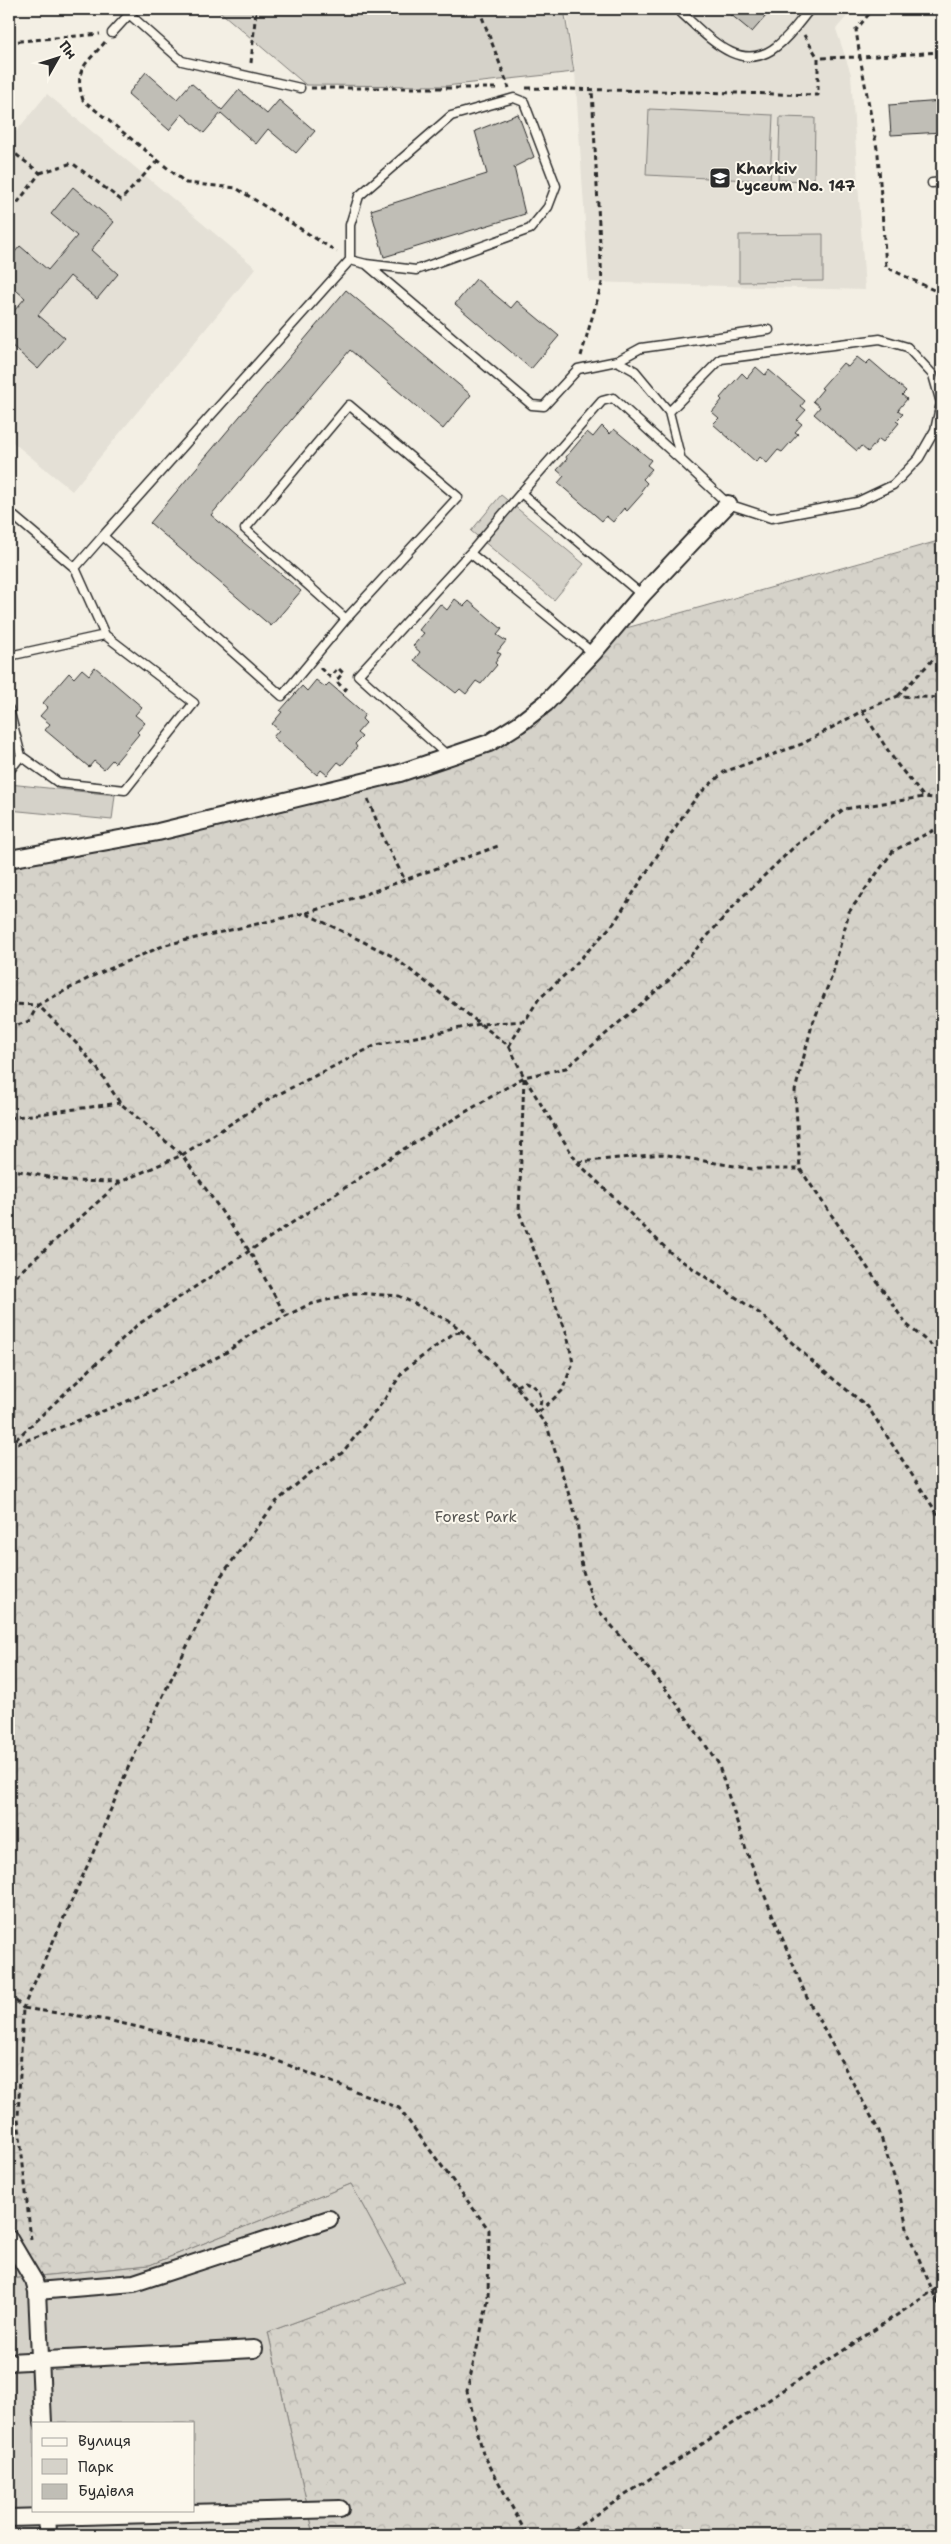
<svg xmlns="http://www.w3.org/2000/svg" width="951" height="2544" font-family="'Shantell Sans',sans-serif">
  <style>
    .built { fill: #e4e0d6 }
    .forest { fill: url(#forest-crowns); stroke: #807e7a }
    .green { fill: #d5d2c9; stroke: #807e7a; fill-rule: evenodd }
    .building { fill: #c0beb6; stroke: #2b2b2b }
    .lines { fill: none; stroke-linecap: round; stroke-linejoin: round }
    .service-casing { stroke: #2b2b2b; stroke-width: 11 }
    .minor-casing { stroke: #2b2b2b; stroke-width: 20 }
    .path { stroke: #2b2b2b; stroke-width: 3; stroke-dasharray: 5 4; stroke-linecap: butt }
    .service { stroke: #fbf7ec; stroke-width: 8 }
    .minor { stroke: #fbf7ec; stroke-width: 16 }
    .labels { text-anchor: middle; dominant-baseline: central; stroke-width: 4; stroke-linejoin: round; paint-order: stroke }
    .poi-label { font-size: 15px; font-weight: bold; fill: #2b2b2b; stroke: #fbf7ec; text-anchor: start }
    .park-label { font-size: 15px; fill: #565552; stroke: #fbf7ec }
  </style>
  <defs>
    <pattern id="forest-crowns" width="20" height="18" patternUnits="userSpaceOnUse" patternTransform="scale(1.25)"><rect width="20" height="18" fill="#d5d2c9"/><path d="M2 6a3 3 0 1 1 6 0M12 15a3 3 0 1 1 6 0" fill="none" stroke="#b7b4ad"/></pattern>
  </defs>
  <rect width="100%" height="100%" fill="#f3efe4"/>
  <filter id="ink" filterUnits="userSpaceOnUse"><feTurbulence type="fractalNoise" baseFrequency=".02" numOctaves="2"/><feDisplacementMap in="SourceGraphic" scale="10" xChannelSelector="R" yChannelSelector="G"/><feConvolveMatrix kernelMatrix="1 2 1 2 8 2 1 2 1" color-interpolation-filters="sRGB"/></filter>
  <g filter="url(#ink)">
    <path class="built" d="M566,9H853L836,29L851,74L865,290L589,282L575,72Z
      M47,94L256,268L72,491L9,439V140Z"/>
    <path class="forest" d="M942,540V2535H314L268,2332L404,2282L351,2184L150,2265L9,2279V850L105,843L492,746L535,726L619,630Z"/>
    <path class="green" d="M217,9H564L574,72L445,86L306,85Z
      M649,109L773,115L770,181L646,175Z
      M780,117L815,118L814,181L778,180Z
      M823,234V281L739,282V235Z
      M501,495L584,564L554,600L471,531Z
      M9,784L115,795L112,820L9,810Z
      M351,2184L404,2282L268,2332L314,2535H9V2279L150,2265ZM34,2423H194V2510H34Z"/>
    <path class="building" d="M724,9H772L752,32Z
      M146,72L177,99L191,83L222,110L239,90L267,114L279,100L315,131L296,153L268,129L256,144L221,113L204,133L182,114L169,130L128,94Z
      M942,101V132L891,135L889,105Z
      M518,114L534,157L514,167L525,214L384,257L371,210L487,174L475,131Z
      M73,187L114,222L91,250L118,274L97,299L70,276L38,315L65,338L38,369L11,345L9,348V317L25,298L9,284V259L20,246L48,270L77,236L51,214Z
      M476,279L511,308L517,301L559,336L531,369L455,304Z
      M346,290L471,395L443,429L350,350L211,515L301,591L271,626L150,523Z
      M857,357L866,364L870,360L906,391L902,395L907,399L898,410L903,414L896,421L899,423L883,442L879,439L868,452L861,446L857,451L814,414L820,407L813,401L823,389L821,388L843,363L848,367Z
      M756,367L765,375L769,370L805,401L801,406L806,410L797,420L802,424L795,432L798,434L782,452L778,450L767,463L760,457L756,462L713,424L719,418L712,412L722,400L720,398L742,373L747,378Z
      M602,426L610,434L614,429L651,460L647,465L652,469L643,479L647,483L641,491L643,493L627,511L624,508L613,522L606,516L602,521L558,483L564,476L557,470L567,459L566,457L587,432L593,437Z
      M455,599L464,606L469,601L502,629L497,635L506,641L497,652L501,654L495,663L497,665L481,684L476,681L466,694L460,689L456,693L414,660L420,652L413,646L424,633L419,630L440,604L447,610Z
      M95,667L142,707L135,715L145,723L137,732L139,734L115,763L112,760L104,769L94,761L89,767L45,730L50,724L40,716L48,707L43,703L69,673L74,678L82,669L89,675Z
      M316,680L325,687L329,683L365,714L362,719L366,723L357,733L362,737L355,744L357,747L342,765L338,762L327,775L321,770L317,775L273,737L279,730L272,724L282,712L280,711L302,686L307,691Z"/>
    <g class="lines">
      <g class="service-casing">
        <path id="service" d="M677,9C705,33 739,77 777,46C790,36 800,21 810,9
          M129,14L182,61L300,88
          M112,33L134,9
          M932,183L942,182
          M366,264L532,405L544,406L578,369L617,361L635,371L669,412L681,460L728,504L771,518L857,502L893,485L919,458L935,430L941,403L933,375L907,347L880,339L721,359L669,412
          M617,361L641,348L769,330
          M521,493L602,401L613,398L681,460
          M9,512L75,568L103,536L282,696L346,619L458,497L349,405L245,529L346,619
          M103,536L350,260L366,264L416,270L530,229L548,207L556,186L524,102L514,98L451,116L359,196L350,225V260
          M593,653L470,553L521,493L642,595
          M9,656L105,635
          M9,709L21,756L59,783L125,790L194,703L105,635L75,568
          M448,756L358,675L470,553
          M9,771L21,756"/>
      </g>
      <g class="minor-casing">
        <path id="minor" d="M9,859L158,832L400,773L489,743L519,724L546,703L593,653L642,595L728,504
          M9,2239L34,2281L37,2291L43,2423
          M37,2291L134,2283L329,2219
          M9,2362L254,2349
          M47,2510L48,2535
          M9,2518L340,2509"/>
      </g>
      <path class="path" d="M479,9L509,88
        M804,35L818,58
        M9,42L100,34
        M105,42C86,65 73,68 83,100L186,183L236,188L337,252
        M942,52L860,57L878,154L886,267L942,294
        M251,63L256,9
        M311,88H497
        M526,88L818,95V58L860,57L856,30L873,9
        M9,149L40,173L9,214
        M40,173L72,163L121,200L158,160
        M581,356L602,283L592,89
        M320,668L330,677L338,668L343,673L336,681L345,690L349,685
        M898,696L942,650
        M862,711L897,764L924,797
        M368,799L385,842L405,880
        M942,826L893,851L849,912L832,976L812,1025L795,1091L800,1169L906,1324L942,1354
        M306,913L363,895L501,845
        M9,1004L38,1005L93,976L165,945L305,913L392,956L509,1046L524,1077L577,1162L673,1255L762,1315L816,1365L868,1407L942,1521
        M9,1028L29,1021L38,1005L76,1043L97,1068L120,1103L182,1155L250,1252L286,1316
        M509,1046L524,1021
        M524,1078L519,1212L567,1334L573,1363L562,1391L538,1413
        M9,1118L120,1103
        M578,1162L662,1154L752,1169H800
        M9,1169L68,1181L120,1182L182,1155L271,1098L376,1045L480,1024L525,1021L538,1000L570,970L614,923L680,820L698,795L724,772L802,744L862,711L898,696L942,698
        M9,1282L120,1182
        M516,1386L525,1382C541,1388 544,1396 538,1412
        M9,1446L136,1326L402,1150L524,1077L566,1068L669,980L740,899L795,846L844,809L924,797L942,799
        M9,1447L116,1406L167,1384L227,1352L252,1333L308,1305L354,1293L399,1296L451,1322L463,1332L516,1386L547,1426L577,1520L582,1568L594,1605L670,1694L718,1763L747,1853L807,1998L879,2131L899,2192L908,2233L942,2313
        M9,1994L23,2008L90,1860L128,1768L221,1576L276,1502L310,1473L342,1453L382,1403L404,1370L454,1333L462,1332
        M31,2240L18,2118L23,2008L107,2020L265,2056L399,2108L489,2230L488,2301L467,2391L483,2453L527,2535
        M565,2535L942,2285"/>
      <use href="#service" class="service"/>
      <use href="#minor" class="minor"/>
    </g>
  </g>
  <defs>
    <g id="school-square" transform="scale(1.125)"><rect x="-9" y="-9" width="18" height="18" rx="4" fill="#2b2b2b" stroke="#fbf7ec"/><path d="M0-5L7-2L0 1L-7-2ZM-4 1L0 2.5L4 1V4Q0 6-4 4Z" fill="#fff"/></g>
  </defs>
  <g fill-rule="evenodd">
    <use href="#school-square" x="720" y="178"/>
  </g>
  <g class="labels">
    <g class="poi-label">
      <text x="736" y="169">Kharkiv<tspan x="736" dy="17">Lyceum No. 147</tspan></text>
    </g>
    <g class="park-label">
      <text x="476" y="1517">Forest Park</text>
    </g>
  </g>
  <rect width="951" height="2544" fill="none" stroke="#fbf7ec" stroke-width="30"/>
  <rect x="15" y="15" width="921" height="2514" fill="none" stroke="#2b2b2b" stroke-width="2" filter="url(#ink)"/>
  <rect x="32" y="2422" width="162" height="90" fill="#fbf7ec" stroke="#a8a59f"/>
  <rect x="42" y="2438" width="25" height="8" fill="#fbf7ec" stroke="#a8a59f"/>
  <text x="78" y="2446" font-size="15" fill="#2b2b2b">Вулиця</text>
  <rect x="42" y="2459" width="25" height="15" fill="#d5d2c9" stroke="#a8a59f"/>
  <text x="78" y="2472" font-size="15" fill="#2b2b2b">Парк</text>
  <rect x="42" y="2484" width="25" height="15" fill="#c0beb6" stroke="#a8a59f"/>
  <text x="78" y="2496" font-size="15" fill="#2b2b2b">Будівля</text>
  <g transform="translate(58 58) rotate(51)" stroke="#fbf7ec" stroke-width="4" paint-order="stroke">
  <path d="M0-4L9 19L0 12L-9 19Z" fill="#2b2b2b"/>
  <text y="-8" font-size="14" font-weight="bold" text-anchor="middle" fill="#2b2b2b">Пн</text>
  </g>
</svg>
